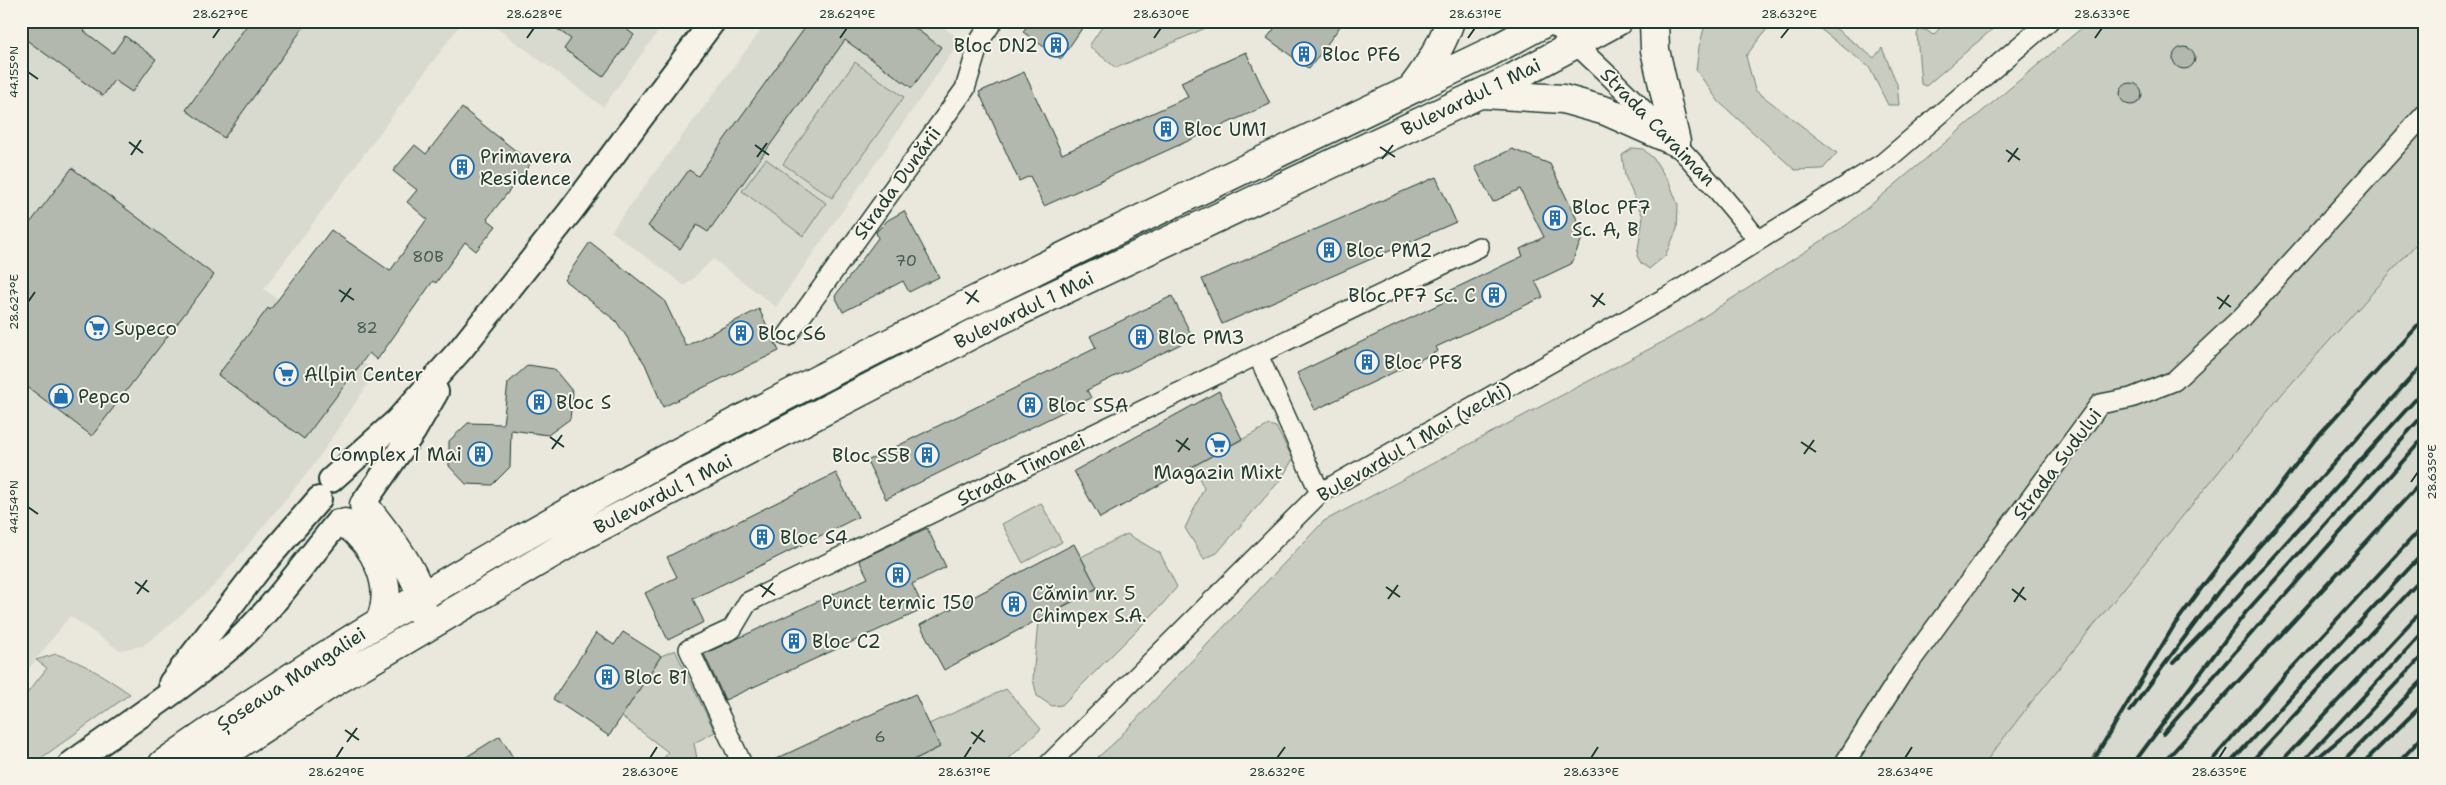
<svg xmlns="http://www.w3.org/2000/svg" width="2446" height="785" font-family="'Shantell Sans',sans-serif">
  <style>
    .built { fill: #d9dacf }
    .green { fill: #c8ccc1; stroke: #74847a }
    .building { fill: #b2b8ae; stroke: #1f3d34 }
    .lines { fill: none; stroke-linecap: round; stroke-linejoin: round }
    .minor-casing { stroke: #1f3d34; stroke-width: 22 }
    .tertiary-casing { stroke: #1f3d34; stroke-width: 28 }
    .primary-casing { stroke: #1f3d34; stroke-width: 31 }
    .minor { stroke: #f7f3e8; stroke-width: 19 }
    .tertiary { stroke: #f7f3e8; stroke-width: 24 }
    .primary { stroke: #f7f3e8; stroke-width: 28 }
    .rail { stroke: #1f3d34; stroke-width: 4 }
    .ticks { fill: none; stroke: #1f3d34; stroke-width: 2 }
    .labels { text-anchor: middle; dominant-baseline: central; stroke-width: 4; stroke-linejoin: round; paint-order: stroke }
    .number-label { font-size: 16px; fill: #445c52 }
    .poi-label { font-size: 19px; fill: #1f3d34; stroke: #f7f3e8; text-anchor: start }
    .street-label { font-size: 19px; fill: #1f3d34; stroke: #f7f3e8 }
    .neatline { fill: none; stroke: #1f3d34; stroke-width: 2 }
    .ticks-label { font-size: 12px; text-anchor: middle; fill: #1f3d34 }
  </style>
  <rect width="100%" height="100%" fill="#eae8dd"/>
  <filter id="ink" filterUnits="userSpaceOnUse"><feTurbulence type="fractalNoise" baseFrequency=".02" numOctaves="2"/><feDisplacementMap in="SourceGraphic" scale="10" xChannelSelector="R" yChannelSelector="G"/><feConvolveMatrix kernelMatrix="1 2 1 2 8 2 1 2 1" color-interpolation-filters="sRGB"/></filter>
  <g filter="url(#ink)">
    <path class="built" d="M21,21H463L264,289L376,372L313,466L215,585L167,627L143,646L119,650L70,616L21,679V200L25,195L21,199Z
      M487,21H666L603,107Z
      M768,21H935L961,40L776,307L713,259L685,286L611,231Z
      M2425,21V764H1415Z"/>
    <path class="green" d="M1106,21H1207L1212,25L1116,68L1089,46Z
      M1706,21H1773L1746,56L1755,90L1837,153L1823,169L1795,170L1719,102L1696,70L1699,47Z
      M1810,21H1826L1874,58L1882,48L1897,84L1899,105H1888L1869,67Z
      M1947,21H2002L1926,86L1921,84L1917,34L1920,29L1926,30L1933,35Z
      M2090,21H2425V234L2282,394L2029,705L1984,764H1090L1113,744L1324,521L1672,337L1848,224Z
      M855,62L904,97L832,198L783,164Z
      M1633,148L1643,149L1654,159L1670,184L1678,205L1677,229L1665,256L1649,269L1641,263L1637,256L1643,217L1625,176L1622,155Z
      M766,159L826,203L803,236L742,191Z
      M1269,425L1276,427L1293,459L1282,478L1217,553L1204,559L1185,528L1204,488L1193,466Z
      M1041,503L1062,542L1023,563L1002,524Z
      M1127,534L1160,553L1177,587L1160,607L1062,705L1052,706L1037,696L1033,679L1038,620L1097,589L1081,557Z
      M675,650L715,732L694,743L698,764H660L668,752L621,716L661,656Z
      M56,654C83,662 107,678 130,694L33,764H21V701L47,668L36,660Z
      M1006,689L1041,729L1003,764H905L940,747L929,724Z"/>
    <path class="building" d="M21,21H92L84,31L113,53L125,36L156,59L132,92L114,80L103,96L21,36Z
      M250,21H308L224,138L186,110Z
      M546,21H616L634,35L603,77L564,49L571,39Z
      M810,21H905L941,47L912,88L845,40L708,232L697,225L680,249L648,226L689,170L698,176Z
      M1030,21H1087L1061,59L1023,32Z
      M1280,21H1344L1309,69L1267,38Z
      M2173 58a11 11 0 1 1 22 0a11 11 0 1 1-22 0Z
      M1246,52L1270,104L1044,206L1030,176L1019,181L979,92L1024,72L1062,154L1188,97L1181,82Z
      M2120 94a11 11 0 1 1 22 0a11 11 0 1 1-22 0Z
      M462,108L531,163L487,219L496,226L476,251L465,242L436,283L433,281L377,360L369,353L304,439L218,375L268,308L270,310L331,230L390,271L427,219L407,202L417,190L393,171L415,145L426,154Z
      M1512,149L1550,164L1584,234L1571,264L1535,281L1543,297L1436,347L1438,351L1315,410L1297,373L1448,300L1445,293L1523,256L1520,249L1544,237L1520,189L1493,202L1475,167Z
      M72,168L214,275L92,436L21,382V235Z
      M1436,177L1456,222L1222,324L1202,279Z
      M904,211L939,277L909,292L903,281L843,312L835,296L878,238L876,232L888,220Z
      M590,242L664,300L686,346L759,309L779,351L663,407L645,364L616,321L564,280Z
      M1172,296L1193,338L1087,390L1091,398L886,499L867,461L1096,348L1090,336Z
      M528,365L554,369L573,392L570,419L548,435L511,430L510,467L492,485L466,484L449,466V441L468,423L503,424L508,383Z
      M1219,391L1242,439L1100,518L1074,471Z
      M836,473L858,517L693,599L704,622L668,640L645,593L677,577L667,557Z
      M927,528L946,567L912,584L924,609L725,700L704,654L868,578L859,560Z
      M1074,544L1097,588L944,670L920,625Z
      M623,632L661,656L609,736L553,699L596,633L614,645Z
      M915,694L940,747L905,764H765Z
      M500,736L517,764H455Z"/>
    <g class="lines">
      <g class="minor-casing">
        <path id="minor" d="M1550,21C1626,89 1696,160 1758,240
          M787,336L965,89L980,40L993,21
          M1258,355L1320,493
          M742,764L689,649L732,629L748,602L1479,247
          M1049,764L1320,493L1674,293L1883,163L2049,21
          M1844,764L1902,673L2100,404L2131,398L2174,381L2242,317L2425,114"/>
      </g>
      <g class="tertiary-casing">
        <path id="tertiary" d="M331,480L397,421L461,349L570,212L713,21
          M365,501L413,432L436,392
          M171,683L261,566L319,499
          M71,764C125,725 183,688 234,644C272,610 305,562 338,522"/>
      </g>
      <g class="primary-casing">
        <path id="primary" d="M1654,21L1655,50L1676,142
          M1413,87C1429,66 1442,46 1450,21
          M1483,94L1563,99L1606,111L1676,142
          M364,505C382,528 428,583 421,612
          M345,523C375,544 396,586 380,621
          M163,764C359,625 569,508 782,398C1015,277 1253,165 1490,52L1548,21
          M208,764L329,685L580,537L992,324L1507,81L1618,21"/>
      </g>
      <use href="#minor" class="minor"/>
      <use href="#tertiary" class="tertiary"/>
      <use href="#primary" class="primary"/>
      <path class="rail" d="M2173,663L2234,600L2425,389
        M2130,711L2219,591L2425,362
        M2163,734L2425,436
        M2091,764L2175,624L2206,582L2317,437L2425,318
        M2133,764L2246,612L2425,413
        M2162,764L2425,478
        M2209,764L2279,682L2425,524
        M2229,764L2425,551
        M2249,764L2425,575
        M2279,764L2425,607
        M2301,764L2425,630
        M2310,764L2358,724L2425,653
        M2340,764L2425,678
        M2362,764L2425,702
        M2397,764L2425,734
        M2419,764L2425,758"/>
    </g>
  </g>
  <path class="ticks" d="M213,38L220,28M527,38L534,28M840,38L847,28M1154,38L1161,28M1468,38L1475,28M1781,38L1789,28M2095,38L2102,28M28,72L38,79M129,142L143,153M755,145L769,155M1380,147L1395,157M2006,150L2020,160M131,155L141,140M757,157L767,143M1382,159L1393,145M2008,162L2018,148M339,290L354,300M965,292L979,302M1591,295L1605,305M2217,297L2231,307M28,302L35,292M341,302L351,288M967,304L977,290M1593,307L1603,293M2219,309L2229,295M550,437L564,447M1176,440L1190,450M1801,442L1816,452M552,449L562,435M1178,452L1188,438M1804,454L1814,440M2411,482L2418,472M28,507L38,514M135,582L149,592M760,585L775,595M1386,587L1400,597M2012,589L2026,600M137,594L147,580M762,597L773,583M1388,599L1398,585M2014,602L2024,587M345,730L359,740M971,732L985,742M347,742L357,728M973,744L983,730M336,758L343,747M650,758L657,747M964,758L971,747M1277,758L1285,747M1591,758L1598,747M1905,758L1912,747M2219,758L2226,747"/>
  <defs>
    <g id="building-ring" transform="scale(1.25)"><circle r="9.5" fill="#f7f3e8" stroke="#1f6fb2" stroke-width="1.5"/><path d="M-4-6H4V6H1V3H-1V6H-4ZM-2.5-4.3h1.7v1.8h-1.7ZM.8-4.3h1.7v1.8H.8ZM-2.5-1h1.7V.8h-1.7ZM.8-1h1.7V.8H.8Z" fill="#1f6fb2"/></g>
    <g id="supermarket-ring" transform="scale(1.25)"><circle r="9.5" fill="#f7f3e8" stroke="#1f6fb2" stroke-width="1.5"/><path d="M-6-5.5h2.5l.6 2H6L4.5 2H-2.5L-4.4-4H-6ZM-1.5 3.2a1.3 1.3 0 1 0 .1 0ZM3 3.2a1.3 1.3 0 1 0 .1 0Z" fill="#1f6fb2"/></g>
    <g id="shop-ring" transform="scale(1.25)"><circle r="9.5" fill="#f7f3e8" stroke="#1f6fb2" stroke-width="1.5"/><path d="M-5-2.5h2.3a2.7 3.5 0 0 1 5.4 0H5L5.5 6h-11ZM-1.5-2.5h3a1.5 2.3 0 0 0-3 0Z" fill="#1f6fb2"/></g>
  </defs>
  <g fill-rule="evenodd">
    <use href="#building-ring" x="1056" y="45"/>
    <use href="#building-ring" x="1304" y="54"/>
    <use href="#building-ring" x="1166" y="129"/>
    <use href="#building-ring" x="462" y="167"/>
    <use href="#building-ring" x="1555" y="218"/>
    <use href="#building-ring" x="1329" y="250"/>
    <use href="#building-ring" x="1494" y="295"/>
    <use href="#supermarket-ring" x="97" y="328"/>
    <use href="#building-ring" x="741" y="333"/>
    <use href="#building-ring" x="1141" y="337"/>
    <use href="#building-ring" x="1367" y="362"/>
    <use href="#supermarket-ring" x="286" y="374"/>
    <use href="#shop-ring" x="61" y="396"/>
    <use href="#building-ring" x="539" y="402"/>
    <use href="#building-ring" x="1030" y="405"/>
    <use href="#supermarket-ring" x="1218" y="445"/>
    <use href="#building-ring" x="480" y="454"/>
    <use href="#building-ring" x="927" y="455"/>
    <use href="#building-ring" x="762" y="537"/>
    <use href="#building-ring" x="898" y="575"/>
    <use href="#building-ring" x="1014" y="604"/>
    <use href="#building-ring" x="794" y="641"/>
    <use href="#building-ring" x="607" y="677"/>
  </g>
  <g class="labels">
    <g class="number-label">
      <text x="428" y="256">80B</text>
      <text x="906" y="260">70</text>
      <text x="367" y="327">82</text>
      <text x="880" y="736">6</text>
    </g>
    <g class="poi-label">
      <text x="1038" y="45" text-anchor="end">Bloc DN2</text>
      <text x="1322" y="54">Bloc PF6</text>
      <text x="1184" y="129">Bloc UM1</text>
      <text x="480" y="156">Primavera<tspan x="480" dy="22">Residence</tspan></text>
      <text x="1572" y="207">Bloc PF7<tspan x="1572" dy="22">Sc. A, B</tspan></text>
      <text x="1346" y="250">Bloc PM2</text>
      <text x="1476" y="295" text-anchor="end">Bloc PF7 Sc. C</text>
      <text x="114" y="328">Supeco</text>
      <text x="758" y="333">Bloc S6</text>
      <text x="1158" y="337">Bloc PM3</text>
      <text x="1384" y="362">Bloc PF8</text>
      <text x="304" y="374">Allpin Center</text>
      <text x="78" y="396">Pepco</text>
      <text x="556" y="402">Bloc S</text>
      <text x="1048" y="405">Bloc S5A</text>
      <text x="462" y="454" text-anchor="end">Complex 1 Mai</text>
      <text x="910" y="455" text-anchor="end">Bloc S5B</text>
      <text x="1218" y="472" text-anchor="middle">Magazin Mixt</text>
      <text x="780" y="537">Bloc S4</text>
      <text x="1032" y="593">Cămin nr. 5<tspan x="1032" dy="22">Chimpex S.A.</tspan></text>
      <text x="898" y="602" text-anchor="middle">Punct termic 150</text>
      <text x="812" y="641">Bloc C2</text>
      <text x="624" y="677">Bloc B1</text>
    </g>
    <g class="street-label">
      <text transform="translate(1471 97) rotate(-26)">Bulevardul 1 Mai</text>
      <text transform="translate(1658 127) rotate(46)">Strada Caraiman</text>
      <text transform="translate(897 183) rotate(-54)">Strada Dunării</text>
      <text transform="translate(1024 310) rotate(-26)">Bulevardul 1 Mai</text>
      <text transform="translate(1414 442) rotate(-30)">Bulevardul 1 Mai (vechi)</text>
      <text transform="translate(2057 464) rotate(-53)">Strada Sudului</text>
      <text transform="translate(1021 470) rotate(-26)">Strada Timonei</text>
      <text transform="translate(663 494) rotate(-27)">Bulevardul 1 Mai</text>
      <text transform="translate(291 679) rotate(-33)">Șoseaua Mangaliei</text>
    </g>
  </g>
  <rect width="2446" height="785" fill="none" stroke="#f7f3e8" stroke-width="55"/>
  <rect x="28" y="28" width="2390" height="730" class="neatline"/>
  <g class="ticks-label">
    <text x="220" y="18">28.627°E</text>
    <text x="534" y="18">28.628°E</text>
    <text x="847" y="18">28.629°E</text>
    <text x="1161" y="18">28.630°E</text>
    <text x="1475" y="18">28.631°E</text>
    <text x="1789" y="18">28.632°E</text>
    <text x="2102" y="18">28.633°E</text>
    <text transform="translate(14 72) rotate(-90)" y="4">44.155°N</text>
    <text transform="translate(14 302) rotate(-90)" y="4">28.627°E</text>
    <text transform="translate(2432 472) rotate(-90)" y="4">28.635°E</text>
    <text transform="translate(14 507) rotate(-90)" y="4">44.154°N</text>
    <text x="336" y="776">28.629°E</text>
    <text x="650" y="776">28.630°E</text>
    <text x="964" y="776">28.631°E</text>
    <text x="1277" y="776">28.632°E</text>
    <text x="1591" y="776">28.633°E</text>
    <text x="1905" y="776">28.634°E</text>
    <text x="2219" y="776">28.635°E</text>
  </g>
</svg>
